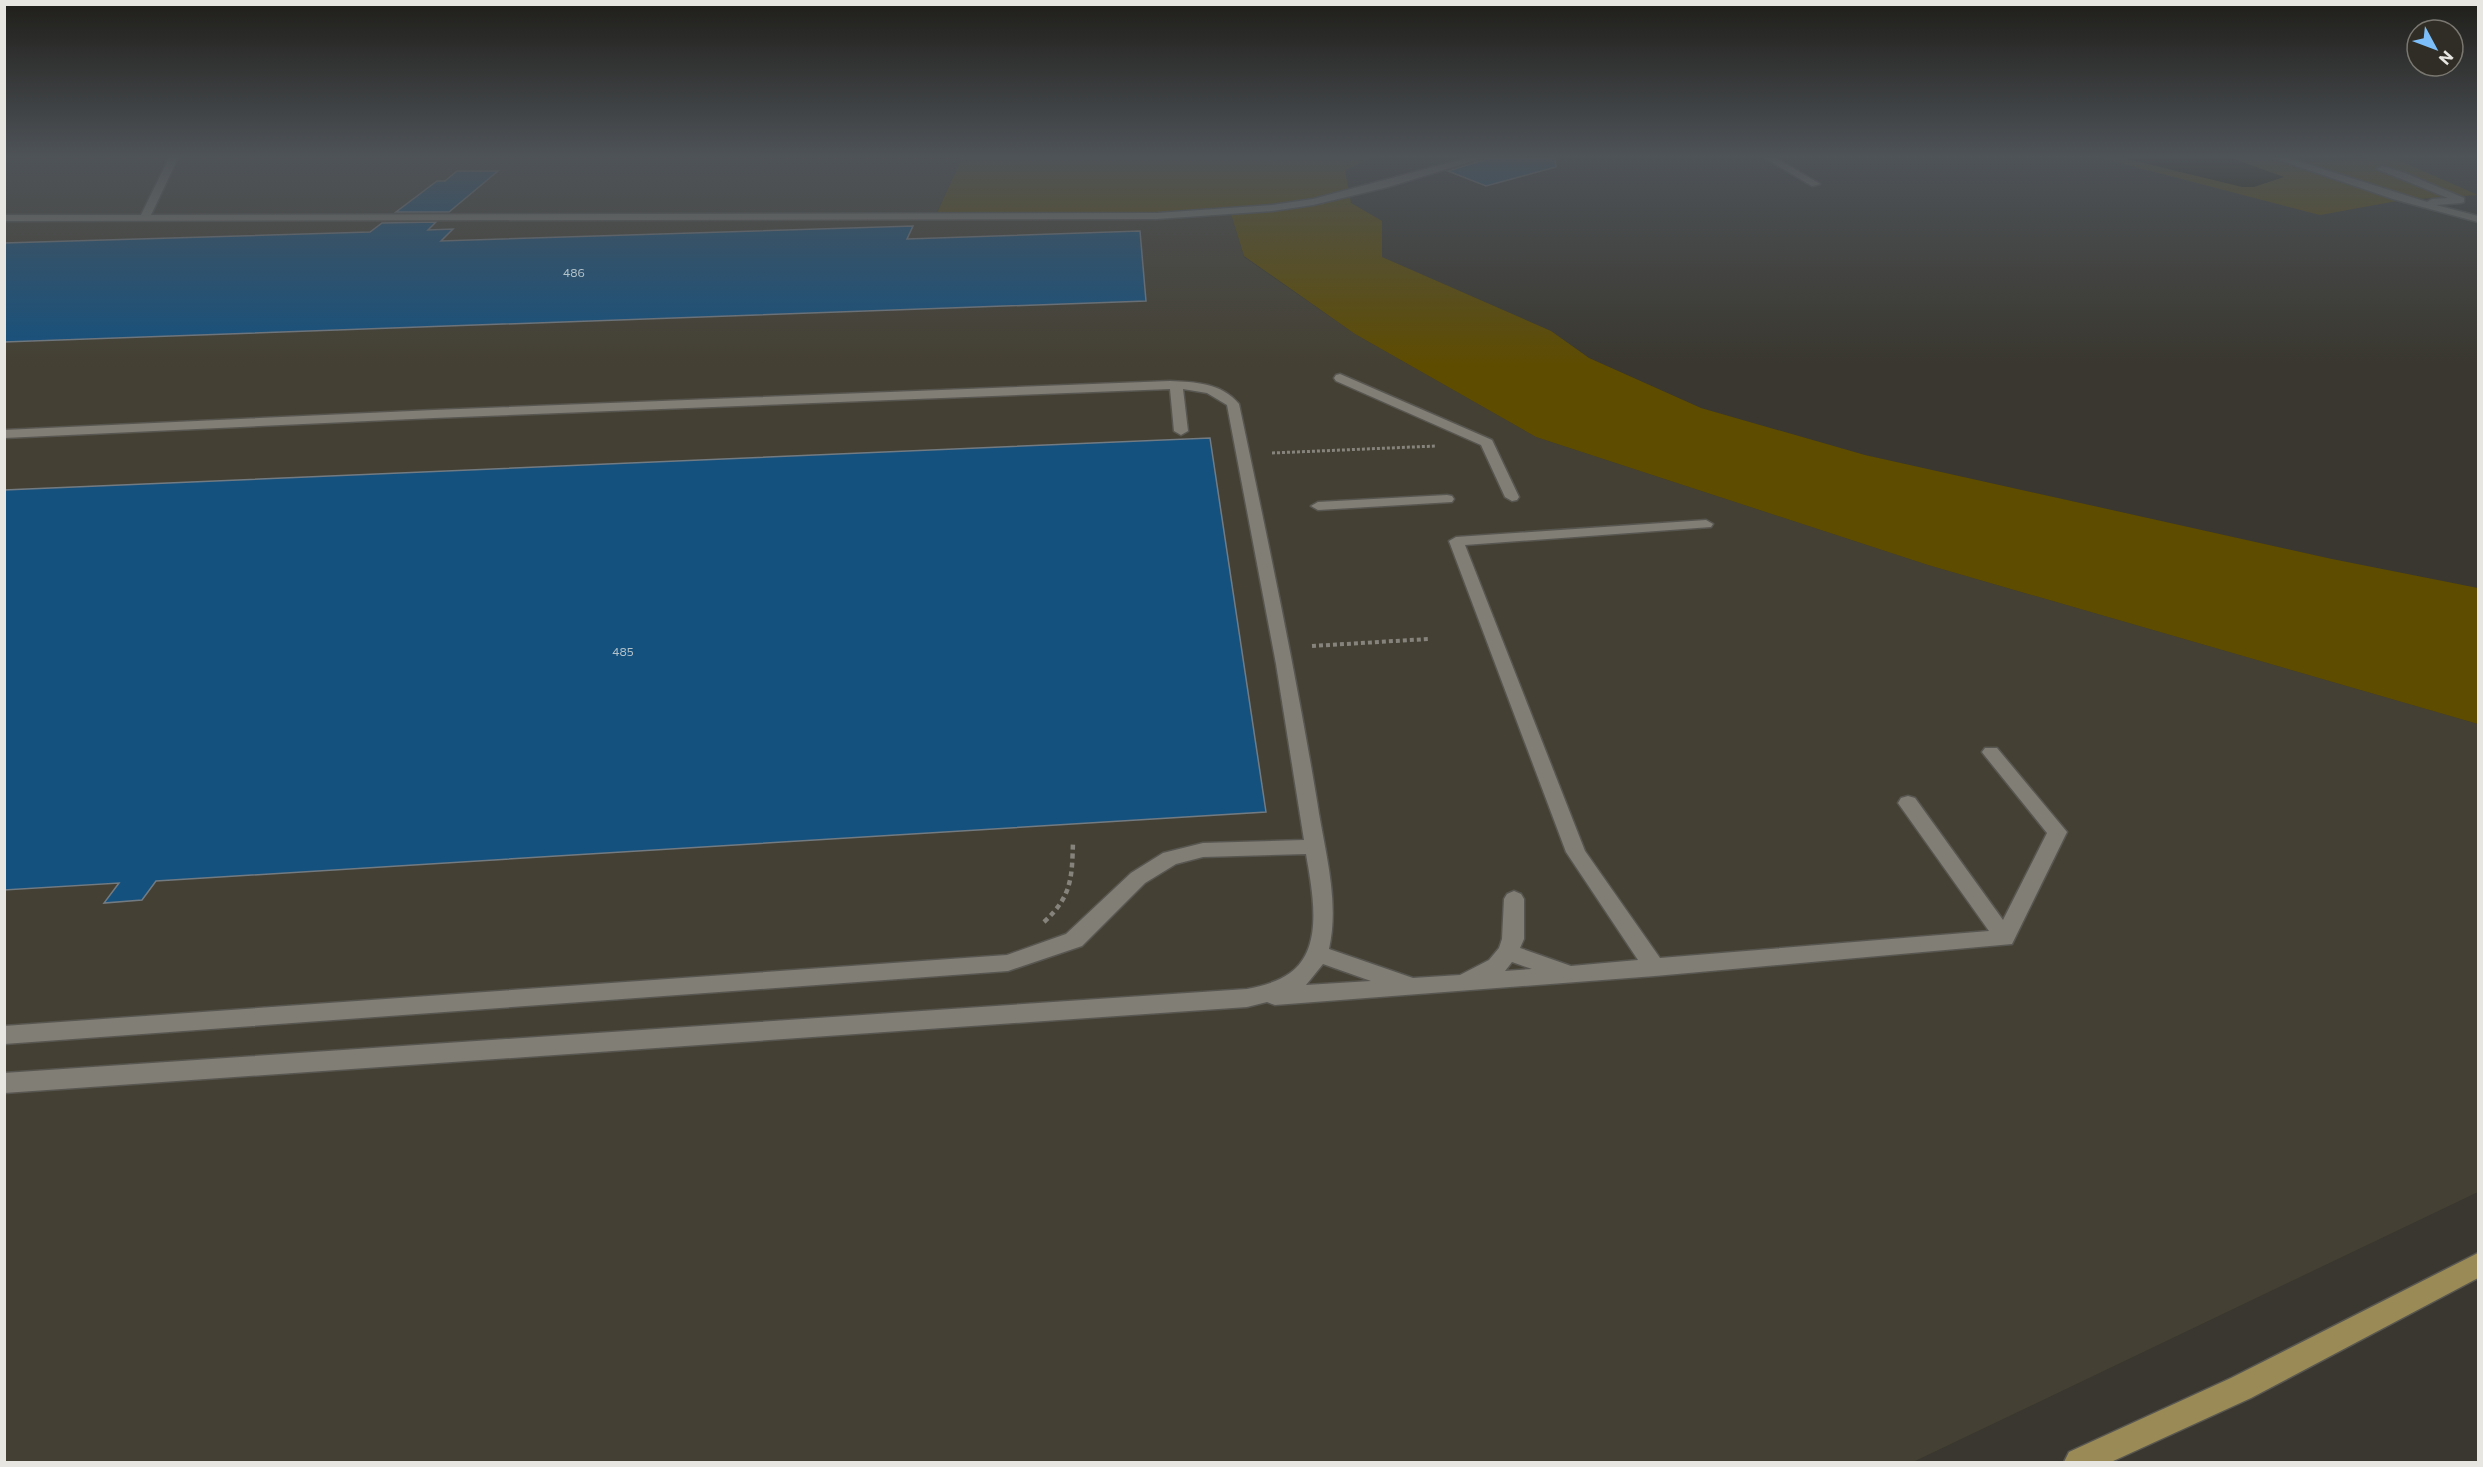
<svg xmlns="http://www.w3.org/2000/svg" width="2483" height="1467" font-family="Commissioner,sans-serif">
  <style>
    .built { fill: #444033 }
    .green { fill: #5e4c01 }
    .water { fill: #211900 }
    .building { fill: #14517f; stroke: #737b82; stroke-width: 1.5 }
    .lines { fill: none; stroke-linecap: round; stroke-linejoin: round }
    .minor-casing { stroke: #585650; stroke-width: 3 }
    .major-casing { stroke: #585650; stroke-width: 3 }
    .path-far2 { stroke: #85837c; stroke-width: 3; stroke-dasharray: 3 2; stroke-linecap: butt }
    .path-far1 { stroke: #85837c; stroke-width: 4; stroke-dasharray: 4 3; stroke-linecap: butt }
    .path { stroke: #85837c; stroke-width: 4.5; stroke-dasharray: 5 4; stroke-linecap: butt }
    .minor { fill: #807e75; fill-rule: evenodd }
    .major { fill: #9a8b56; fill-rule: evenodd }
    .labels { text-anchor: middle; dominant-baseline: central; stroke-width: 4.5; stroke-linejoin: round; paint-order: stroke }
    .number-label { font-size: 12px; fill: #b3c1c8 }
  </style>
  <rect width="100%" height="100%" fill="#39372f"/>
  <path class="built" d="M5,158H962L937,212L1231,214L1244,257L1355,334L1536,437L1928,565L2478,724V1192L1913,1462H5Z"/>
  <path class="green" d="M962,158H1371L1345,170L1351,203L1382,221V257L1551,331L1589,358L1701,408L1865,455L2332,559L2478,588V724L1928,565L1536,437L1355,334L1244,256L1231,214L937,213Z
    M2101,158H2269L2397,201L2320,215Z
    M2373,158H2393L2478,195L2416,199L2300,163Z"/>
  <path class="water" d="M2123,158H2231L2284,177L2254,187H2242Z"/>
  <path class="building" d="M1489,158H1555L1556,167L1486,186L1448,171Z
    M457,171H498L449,212H396L437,181H445Z
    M436,222L428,230L453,229L441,241L913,226L907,239L1140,231L1146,301L4,342V243L370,232L382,223Z
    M1210,438L1266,812L156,881L142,900L104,903L119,883L4,890V490Z"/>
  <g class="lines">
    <g class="minor-casing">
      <path id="minor" d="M169,158H178L151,215L1157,213L1272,205L1313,199L1467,158H1483L1388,187L1313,205L1272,211L1157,219L4,221V215H141Z
        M1765,158H1776L1820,184L1812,186Z
        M2274,158H2288L2427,202L2432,199L2448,198L2377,169L2382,166L2405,173L2464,198V202L2461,203L2436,205L2478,216V222L2393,199Z
        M1340,374L1492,440L1519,497L1517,500L1512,501L1505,497L1481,445L1336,381L1334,378L1336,375Z
        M1170,381C1195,382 1222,383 1239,404C1267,536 1295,668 1317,801C1324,849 1340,900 1329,949L1413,978L1460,975L1489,960L1499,948L1502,939L1504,899L1507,894L1514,891L1521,894L1524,899V939L1520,948L1571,966L1638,960L1566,852L1449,541L1456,537L1706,520L1713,524L1711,527L1465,545L1585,851L1660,958L1989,931L1898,803L1901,798L1908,796L1915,798L2003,920L2047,833L1985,756L1982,752L1985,748H1997L2067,832L2012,944L1655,976L1275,1005L1267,1002L1247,1007L4,1093V1073L1247,989C1262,986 1278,982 1290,973C1325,948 1312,890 1306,854L1203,857L1176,864L1145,883L1082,946L1008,971L4,1044V1026L1007,955L1066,934L1131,873L1163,853L1203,843L1304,840L1276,664L1227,405L1207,393L1183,389L1188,431L1181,435L1174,431L1170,389L434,418L4,438V430L434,410ZM1512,962L1532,969L1505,971ZM1323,964L1371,981L1306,985Z
        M1447,495L1452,496L1454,499L1452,502L1318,510L1311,506L1318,502Z"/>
    </g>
    <g class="major-casing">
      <path id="major" d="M2478,1253V1278L2251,1398L2111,1462H2064L2069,1452L2231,1378Z"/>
    </g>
    <path class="path-far2" d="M1272,453L1436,446"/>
    <path class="path-far1" d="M1312,646L1428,639"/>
    <path class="path" d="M1044,922C1072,896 1072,878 1073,841"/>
    <use href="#minor" class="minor"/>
    <use href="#major" class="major"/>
  </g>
  <linearGradient id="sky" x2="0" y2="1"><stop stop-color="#1f1e1a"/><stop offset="0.43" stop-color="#4e5358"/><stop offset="1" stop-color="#4e5358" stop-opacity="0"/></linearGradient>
  <rect width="2483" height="364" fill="url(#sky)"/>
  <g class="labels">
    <g class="number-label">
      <text x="574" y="272">486</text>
      <text x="623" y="651">485</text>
    </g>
  </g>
  <rect width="2483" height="1467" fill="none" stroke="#e8e6e1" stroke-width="12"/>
  <g transform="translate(2435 48) rotate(131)"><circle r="28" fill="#2f2d25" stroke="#797770" stroke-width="1.5"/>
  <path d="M0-4.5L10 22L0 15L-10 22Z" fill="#7cbef9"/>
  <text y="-9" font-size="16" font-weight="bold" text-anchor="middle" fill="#e8e6e1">N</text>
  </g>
</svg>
